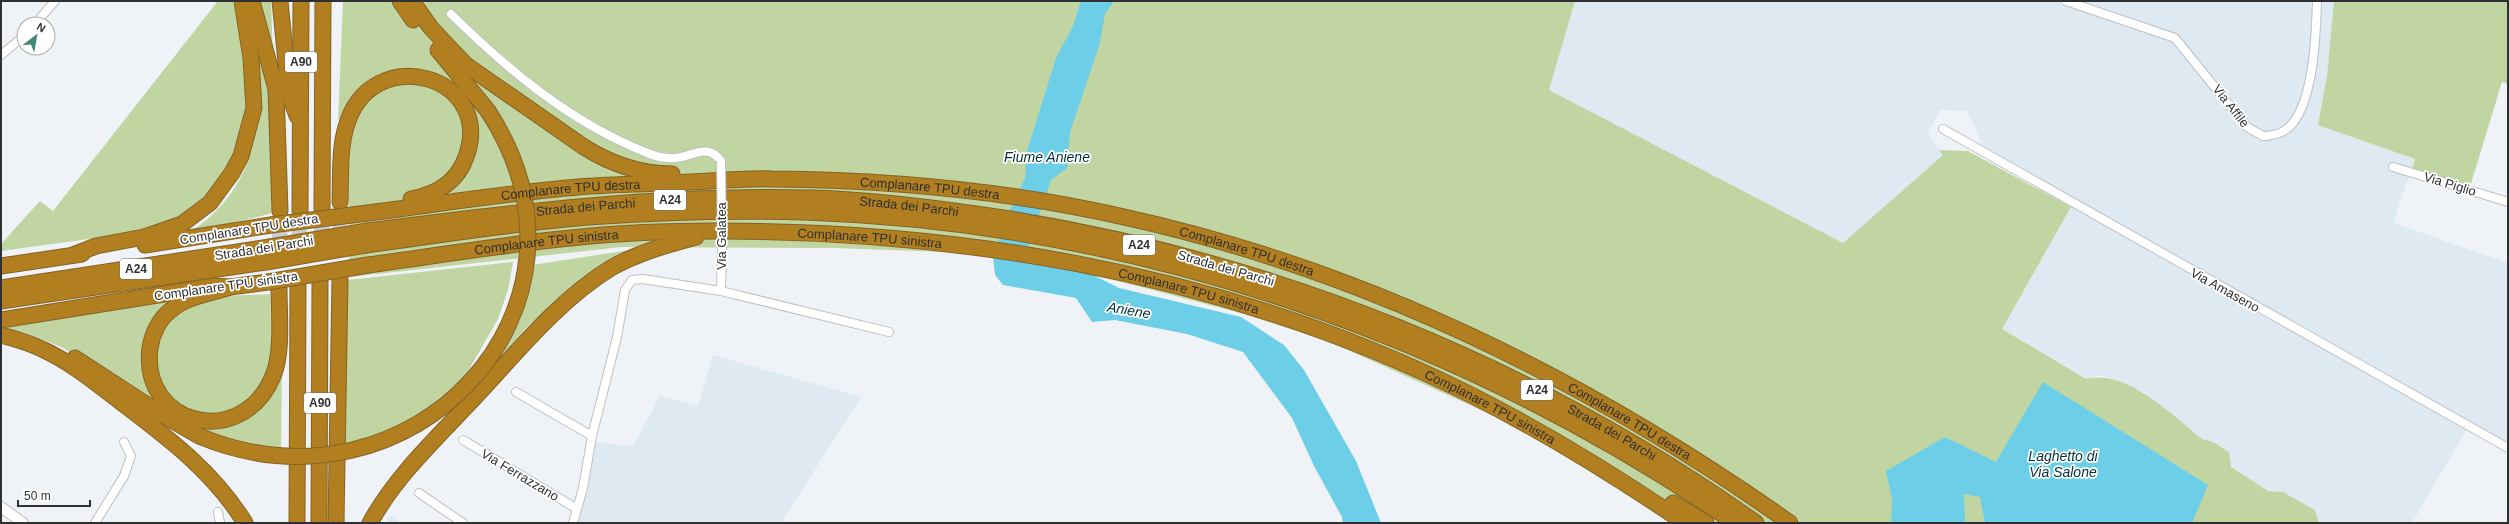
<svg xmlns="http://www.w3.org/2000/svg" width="2509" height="524" font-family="Arial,sans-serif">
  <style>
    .built { fill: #dee9f2 }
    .green { fill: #c1d5a2 }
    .water { fill: #6ccee7 }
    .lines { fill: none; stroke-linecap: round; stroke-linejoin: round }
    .motorway-tunnel { stroke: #c9ccd0; stroke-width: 15; stroke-dasharray: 15 8; stroke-linecap: butt }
    .minor-casing { stroke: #bcc0c4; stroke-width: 10 }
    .tertiary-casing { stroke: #bcc0c4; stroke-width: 12 }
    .motorway-casing { stroke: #846326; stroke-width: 17 }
    .minor { stroke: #fff; stroke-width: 8 }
    .tertiary { stroke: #fff; stroke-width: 10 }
    .motorway { stroke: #b17f1f; stroke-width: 15 }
    .minor-bridge-casing { stroke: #bcc0c4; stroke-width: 10; stroke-linecap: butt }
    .motorway-bridge-casing { stroke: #846326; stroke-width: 17; stroke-linecap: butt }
    .minor-bridge { stroke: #fff; stroke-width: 8 }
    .motorway-bridge { stroke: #b17f1f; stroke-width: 15 }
    .labels { text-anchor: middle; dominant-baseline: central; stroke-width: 3.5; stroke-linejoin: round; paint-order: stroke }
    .shield { fill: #fff; stroke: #6d6e70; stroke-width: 1 }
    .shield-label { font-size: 12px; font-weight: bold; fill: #2f3032 }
    .street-label { font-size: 13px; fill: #2f3032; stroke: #fff }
    .water-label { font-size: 14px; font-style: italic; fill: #00303a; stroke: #fff }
  </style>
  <rect width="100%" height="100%" fill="#eff3f7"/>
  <path class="built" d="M1575,1H2334L2327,76L2318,124L2415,159L2393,223L2508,263V442L1982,146L1975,126L1966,111L1941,110L1928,133L1943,155L1899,194L1846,249L1549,90Z
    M2071,207L2466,430L2412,523H2319L2315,510L2283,492L2268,491L2230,467L2213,442L2202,439L2144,392L2100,375L2086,379L2002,329Z
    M713,355L861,397L781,523H579L595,442L633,446L660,396L698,406Z
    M390,516L402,523H385Z"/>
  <path class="green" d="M218,1H237L242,28L247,91L244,127L233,164L197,210L147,231L1,251V244L40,201L53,211Z
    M255,1H271L273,56Z
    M343,1H1575L1549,90L1843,243L1943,155L1939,150L1968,151L2071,207L2002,329L2086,379C2127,369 2172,415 2202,439L2213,442L2229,452L2231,467L2268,491L2283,492L2315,510L2319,523H1671L1521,428L1330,342L1244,314L1045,262L969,253L835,248L622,247L349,277L348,105L338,121Z
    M2334,1H2508V84L2502,82L2469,190L2411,172L2415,159L2318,125L2327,76Z
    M253,24L263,55L272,108L273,213L188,234C271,178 256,110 253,24Z
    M636,249L555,302L526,328L495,364L517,323L532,265Z
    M513,262L508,290L498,319L464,378L409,423L342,446L348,280Z
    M270,294L272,362L263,388L233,413C222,413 203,417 193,412C141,390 145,329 194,304C216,293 247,296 270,294Z
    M171,300L153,323V392L225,426C261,416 275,397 282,361L281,450L215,437L61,347L23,332L3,328Z"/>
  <path class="water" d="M1081,1H1114L1105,14L1099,46L1070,132L1067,168L1051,180L1026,254L1087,272L1119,288L1241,317L1284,345L1304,370L1356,461L1381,523H1343L1342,517L1315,468L1292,418L1243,352L1187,334L1115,320L1092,322L1076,298L1003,285L995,275L993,257L1015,197L1025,179L1027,151L1056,58L1073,26Z
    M2043,382L2208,485L2192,523H1985L1980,497L1964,494L1965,521L1961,523H1891L1892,499L1886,471L1945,437L1996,462Z"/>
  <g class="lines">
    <path class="motorway-tunnel" d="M340,279V204
      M320,282L322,208
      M298,286L300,211
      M279,289L280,212"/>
    <g class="minor-casing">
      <path id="minor" d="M2066,1L2175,38L2247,127L2263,136C2274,136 2286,132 2293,123C2314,96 2316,34 2317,1
        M451,14C508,70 570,122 645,152C654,156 664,159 675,158C692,157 707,142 721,161
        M35,24L55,1
        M1,55L24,36
        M1943,129L2508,448
        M2393,167L2508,202
        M721,291L889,332
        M516,392L592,436
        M463,440L577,509
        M419,493L463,523
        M218,512L220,523
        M95,523L124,476L131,456L124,442
        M573,523L583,488L592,436L617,337L625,290L632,280L643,279L721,291L722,251"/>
    </g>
    <g class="tertiary-casing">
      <path id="tertiary" d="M1,507L23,523"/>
    </g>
    <g class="motorway-casing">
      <g id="motorway">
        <path d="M252,1L276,89L280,211"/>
        <path d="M280,1L289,93L297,116"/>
        <path d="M400,1L413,20"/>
        <path d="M412,1L431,28L466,65L584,147C611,164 640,174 672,174"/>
        <path d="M438,50L488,111"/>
        <path d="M340,202C341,178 339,150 346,127C370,40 496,75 466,157C457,183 436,194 411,199"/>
        <path d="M322,208L323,1"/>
        <path d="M300,211L301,1"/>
        <path id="s1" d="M368,213C438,204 508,193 578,187C615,184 653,184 690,182C718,181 746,178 773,179C890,180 1010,191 1124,217C1365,270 1589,381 1790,523"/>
        <path id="s2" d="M368,231C517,212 662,194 813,198C879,200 945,209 1010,219C1279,263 1533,365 1756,523"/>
        <path d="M145,245L271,225"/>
        <path d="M366,245C440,235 514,223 588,217C660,212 733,210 804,212C1137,223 1461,335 1735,523"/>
        <path d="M73,255L96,246L144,237L182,224L210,203L232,173L241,156L254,108L251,58L242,1"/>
        <path id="s3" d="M368,265C463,252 561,235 657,232C937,224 1220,269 1471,395C1546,433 1616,476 1685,523"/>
        <path d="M1,266L82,254"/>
        <path d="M230,287C210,294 187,296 171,310C159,319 152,334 150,348C140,426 242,451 273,376C283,353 279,314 279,289"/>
        <path d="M1,288L270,247"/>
        <path d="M1,301L266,262"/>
        <path d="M1,320L214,286L230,287L268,282"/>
        <path d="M1,335C16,339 30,343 44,350C72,363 97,384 122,403C168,438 214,472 245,523"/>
        <path d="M75,358L161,414L199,436"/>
        <path d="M1673,503L1706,523"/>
        <path d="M297,523L298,286"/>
        <path d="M319,523L320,282"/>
        <path d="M336,523L340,279"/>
        <path d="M370,523C396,475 440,435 477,395C517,352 560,299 611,268C637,253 667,245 696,237"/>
      </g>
    </g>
    <use href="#minor" class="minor"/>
    <use href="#tertiary" class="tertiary"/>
    <use href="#motorway" class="motorway"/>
    <g class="minor-bridge-casing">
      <path id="minor-bridge" d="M721,161L722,251"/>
    </g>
    <g class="motorway-bridge-casing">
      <path id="motorway-bridge" d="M271,225L368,213
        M270,247L368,231
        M266,262L366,245
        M268,282L368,265
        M199,436C410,524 617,309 488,111"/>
    </g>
    <use href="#minor-bridge" class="minor-bridge"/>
    <use href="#motorway-bridge" class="motorway-bridge"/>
  </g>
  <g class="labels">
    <g class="shield">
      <rect x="285" y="52" width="32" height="20" rx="3"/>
      <rect x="654" y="190" width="32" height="20" rx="3"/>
      <rect x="1123" y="235" width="32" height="20" rx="3"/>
      <rect x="120" y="259" width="32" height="20" rx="3"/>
      <rect x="1521" y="380" width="32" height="20" rx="3"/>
      <rect x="304" y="393" width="32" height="20" rx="3"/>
    </g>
    <g class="shield-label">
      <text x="301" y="62">A90</text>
      <text x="670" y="200">A24</text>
      <text x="1139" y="245">A24</text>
      <text x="136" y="269">A24</text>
      <text x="1537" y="390">A24</text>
      <text x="320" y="403">A90</text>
    </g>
    <g class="street-label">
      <text transform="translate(2231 106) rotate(52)">Via Affile</text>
      <text transform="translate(2450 184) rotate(17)">Via Piglio</text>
      <text stroke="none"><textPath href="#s1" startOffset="564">Complanare TPU destra</textPath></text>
      <text stroke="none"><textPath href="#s1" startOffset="204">Complanare TPU destra</textPath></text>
      <text stroke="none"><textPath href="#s2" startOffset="219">Strada dei Parchi</textPath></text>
      <text stroke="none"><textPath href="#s2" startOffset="543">Strada dei Parchi</textPath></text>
      <text transform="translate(249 229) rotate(-9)">Complanare TPU destra</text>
      <text transform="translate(721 236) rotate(-90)">Via Galatea</text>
      <text stroke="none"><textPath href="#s3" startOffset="504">Complanare TPU sinistra</textPath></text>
      <text stroke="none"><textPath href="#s3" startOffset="180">Complanare TPU sinistra</textPath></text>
      <text transform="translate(264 248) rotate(-9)">Strada dei Parchi</text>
      <text stroke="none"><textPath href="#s1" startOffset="888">Complanare TPU destra</textPath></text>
      <text transform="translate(1226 268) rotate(16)">Strada dei Parchi</text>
      <text transform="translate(226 286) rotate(-8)">Complanare TPU sinistra</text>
      <text transform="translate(2225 290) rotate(29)">Via Amaseno</text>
      <text stroke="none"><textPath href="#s3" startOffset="828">Complanare TPU sinistra</textPath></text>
      <text stroke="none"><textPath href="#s3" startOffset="1152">Complanare TPU sinistra</textPath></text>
      <text stroke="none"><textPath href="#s1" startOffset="1308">Complanare TPU destra</textPath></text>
      <text stroke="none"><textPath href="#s2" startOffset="1287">Strada dei Parchi</textPath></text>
      <text transform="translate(520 475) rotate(31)">Via Ferrazzano</text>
    </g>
    <g class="water-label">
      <text x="1047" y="157">Fiume Aniene</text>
      <text transform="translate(1129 310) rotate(10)">Aniene</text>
      <text x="2063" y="456">Laghetto di<tspan x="2063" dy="16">Via Salone</tspan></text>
    </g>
  </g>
  <rect width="2509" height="524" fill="none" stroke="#2f3032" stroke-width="4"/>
  <g transform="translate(36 36) rotate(31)"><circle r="19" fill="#ffffff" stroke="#acacad"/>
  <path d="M0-3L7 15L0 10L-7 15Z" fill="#448677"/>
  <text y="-6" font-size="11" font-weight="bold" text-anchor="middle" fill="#2f3032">N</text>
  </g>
  <path d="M18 500v6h72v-6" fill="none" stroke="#2f3032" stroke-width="2"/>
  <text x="24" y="500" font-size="12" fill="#2f3032" stroke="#ffffff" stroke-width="3" paint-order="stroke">50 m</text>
</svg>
